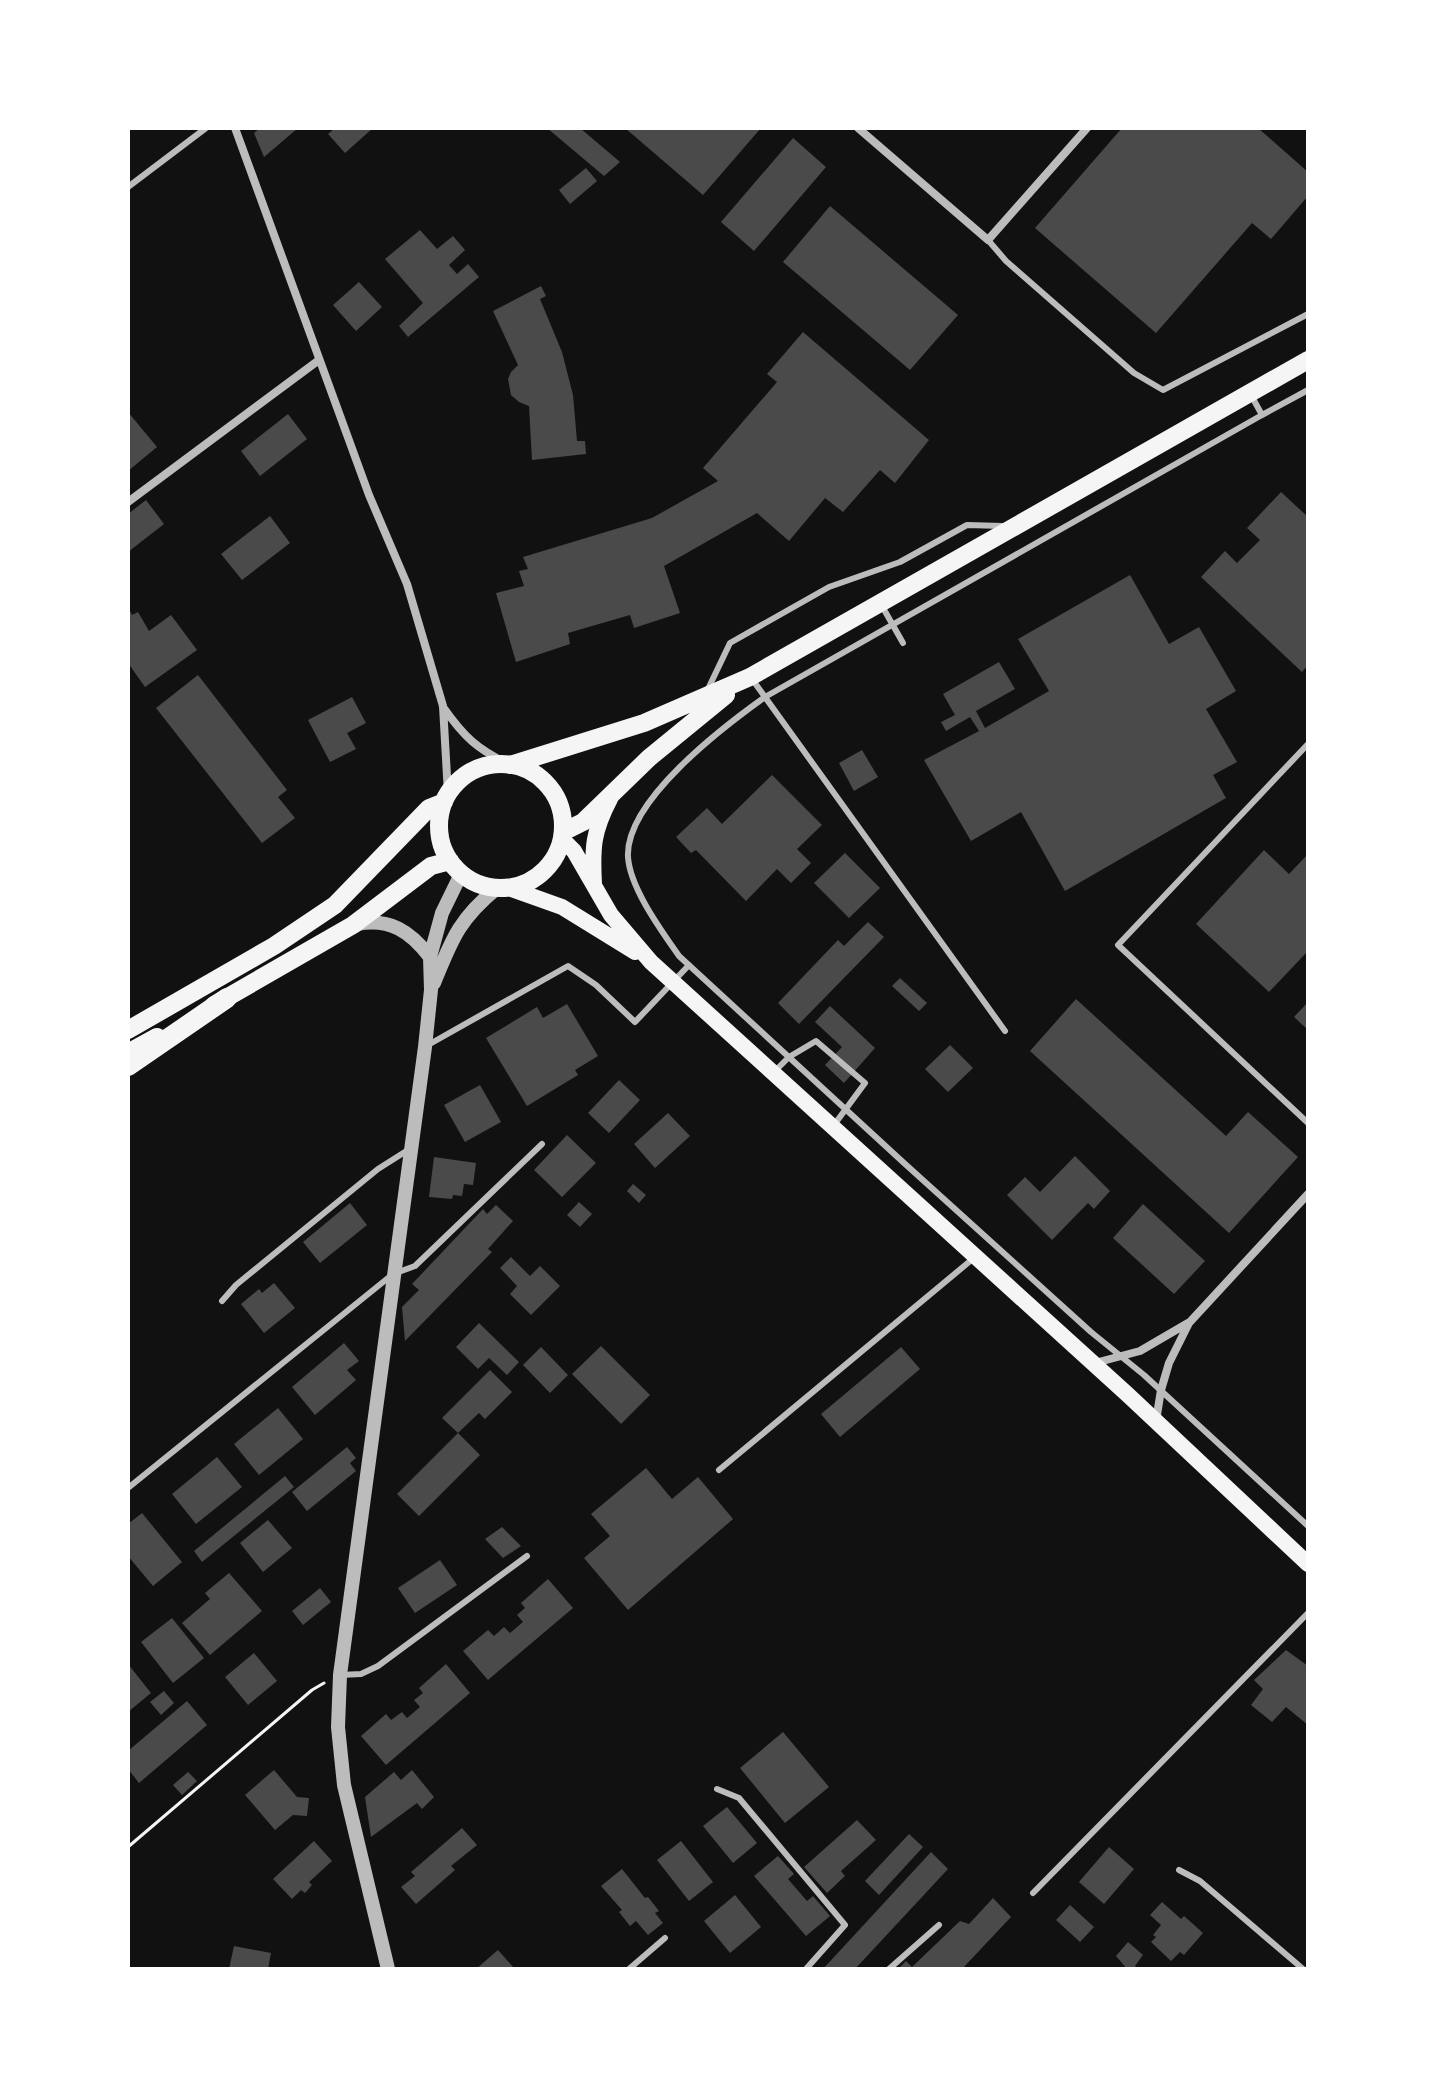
<svg xmlns="http://www.w3.org/2000/svg" width="1436" height="2097" font-family="Inter,sans-serif">
  <style>
    .building { fill: #4a4a4a }
    .lines { fill: none; stroke-linecap: round; stroke-linejoin: round }
    .path { stroke: #f5f5f5; stroke-width: 3 }
    .service { stroke: #bcbcbc; stroke-width: 6 }
    .minor { stroke: #bcbcbc; stroke-width: 8 }
    .tertiary { stroke: #bcbcbc; stroke-width: 14 }
    .secondary { stroke: #f5f5f5; stroke-width: 16 }
    .primary { stroke: #f5f5f5; stroke-width: 18 }
    .motorway { stroke: #f5f5f5; stroke-width: 20 }
  </style>
  <rect width="100%" height="100%" fill="#111"/>
  <path class="building" d="M260,128H298L264,157L254,133Z
    M335,128H373L345,153L328,134Z
    M547,128H580L620,162L604,176Z
    M625,128H761L703,195Z
    M1122,128H1258L1308,172V196L1271,239L1252,223L1156,333L1035,228Z
    M793,138L826,167L754,251L721,222Z
    M586,168L597,181L570,204L559,190Z
    M830,206L958,315L910,370L783,262Z
    M420,230L437,249L453,236L465,250L449,265L457,274L468,264L479,277L408,337L399,326L423,303L385,259Z
    M359,282L382,307L356,331L333,305Z
    M541,286L546,296L540,299L562,352L573,395L577,441H585L586,454L532,460L529,406L519,402L511,395L508,379L511,372L518,365L493,311Z
    M803,332L929,440L895,483L880,470L843,512L825,498L789,541L757,513L664,566L680,613L634,628L630,615L568,633L570,644L516,662L496,593L524,586L519,571L528,569L523,557L652,518L718,481L703,468L777,382L767,374Z
    M128,412L157,447L128,471Z
    M288,414L307,439L260,476L241,451Z
    M1281,492L1308,517V665L1302,672L1201,577L1225,551L1237,563L1260,540L1247,528Z
    M146,500L164,524L128,552V514Z
    M270,516L290,543L242,580L221,554Z
    M1130,575L1169,644L1199,627L1236,691L1206,709L1237,762L1213,775L1226,798L1065,891L1021,812L971,841L924,760L979,731L970,717L946,731L941,722L955,715L943,694L999,662L1015,689L976,711L985,728L1049,691L1018,639Z
    M128,607L132,615L138,612L149,631L171,615L197,650L145,687L128,663Z
    M198,675L287,790L278,797L295,818L262,843L156,708Z
    M352,697L366,723L347,733L356,749L330,762L308,720Z
    M862,750L878,777L854,791L839,763Z
    M772,775L822,825L797,849L811,863L791,883L777,869L746,901L696,850L691,853L676,837L707,808L722,824Z
    M1264,850L1289,874L1308,854V951L1269,992L1196,924Z
    M845,853L880,888L849,918L814,883Z
    M868,922L884,937L799,1024L778,1003L838,940L844,946Z
    M900,978L927,1003L919,1011L892,986Z
    M1076,999L1226,1136L1248,1112L1298,1157L1229,1233L1030,1051Z
    M1308,1002V1030L1294,1017Z
    M567,1004L598,1056L575,1070L578,1075L527,1106L486,1038L537,1007L543,1018Z
    M830,1006L875,1048L844,1083L825,1065L842,1047L815,1022Z
    M950,1045L973,1068L948,1092L925,1069Z
    M619,1080L640,1100L609,1133L588,1113Z
    M480,1085L501,1122L465,1142L444,1105Z
    M668,1113L690,1136L655,1168L634,1144Z
    M567,1135L596,1163L562,1197L534,1170Z
    M1075,1156L1110,1191L1094,1209L1088,1203L1052,1240L1007,1195L1025,1177L1040,1192Z
    M434,1157L476,1163L473,1185L464,1184L462,1196L453,1195L452,1199L429,1197Z
    M633,1184L646,1195L639,1203L627,1191Z
    M579,1202L592,1214L580,1227L567,1215Z
    M350,1203L367,1225L320,1263L303,1242Z
    M1143,1204L1205,1261L1174,1294L1113,1238Z
    M496,1205L513,1221L488,1249L492,1252L405,1341L402,1307L419,1290L412,1284L483,1209L487,1214Z
    M511,1257L530,1276L540,1266L560,1286L531,1315L510,1294L517,1286L500,1268Z
    M274,1283L295,1308L264,1333L241,1304L259,1289L262,1293Z
    M479,1323L519,1362L507,1375L489,1358L478,1369L456,1347Z
    M344,1343L359,1361L347,1370L356,1380L315,1415L292,1387Z
    M601,1346L650,1395L621,1424L572,1374Z
    M541,1347L568,1375L550,1393L523,1365Z
    M901,1347L920,1369L840,1437L821,1414Z
    M490,1370L512,1392L485,1419L479,1413L458,1433L480,1455L419,1516L397,1494L458,1433L442,1418Z
    M278,1408L303,1439L259,1475L234,1444Z
    M347,1447L356,1458L350,1463L356,1471L307,1511L292,1492Z
    M217,1457L242,1487L196,1524L172,1494Z
    M646,1468L672,1499L698,1477L733,1519L628,1610L584,1558L610,1536L591,1514Z
    M285,1476L294,1487L202,1562L194,1551Z
    M142,1513L182,1562L153,1586L128,1556V1524Z
    M268,1520L292,1548L263,1572L240,1543Z
    M502,1527L521,1546L503,1558L485,1539Z
    M440,1560L457,1585L415,1613L398,1588Z
    M229,1573L262,1611L210,1655L182,1623L210,1599L205,1593Z
    M548,1579L573,1608L488,1680L463,1651L488,1630L494,1636L504,1627L510,1633L523,1622L517,1615L525,1608L521,1603Z
    M320,1588L331,1602L303,1625L292,1611Z
    M172,1618L204,1658L173,1683L141,1642Z
    M1286,1650L1308,1666V1725L1286,1707L1272,1722L1251,1705L1263,1689L1254,1680Z
    M254,1653L277,1681L248,1705L225,1677Z
    M128,1664L151,1693L128,1712Z
    M446,1664L470,1693L386,1765L361,1736L386,1714L391,1720L402,1712L407,1718L420,1707L414,1700L423,1693L419,1688Z
    M164,1691L174,1703L161,1715L150,1702Z
    M187,1701L207,1725L139,1783L128,1769V1751Z
    M783,1732L829,1787L785,1823L740,1768Z
    M274,1770L297,1797L309,1798L307,1816L293,1815L275,1830L245,1795Z
    M412,1770L434,1797L422,1809L417,1803L371,1837L365,1797L394,1772L401,1780Z
    M188,1772L197,1781L182,1795L173,1785Z
    M727,1807L757,1843L733,1863L703,1826Z
    M857,1820L876,1840L841,1871L845,1876L827,1893L804,1867Z
    M462,1828L477,1845L451,1866L455,1870L416,1904L401,1887L415,1876L411,1872Z
    M909,1834L923,1847L879,1895L865,1881Z
    M314,1841L332,1861L309,1882L312,1885L305,1893L301,1890L292,1899L273,1879Z
    M681,1841L713,1882L689,1901L657,1860Z
    M1109,1847L1134,1869L1104,1904L1079,1882Z
    M931,1852L948,1869L855,1969H823Z
    M778,1856L794,1874L788,1879L807,1901L813,1896L830,1916L806,1936L754,1876Z
    M622,1869L645,1898L648,1897L659,1911L655,1913L663,1923L648,1935L636,1921L630,1926L619,1912L622,1910L601,1886Z
    M735,1895L761,1927L730,1953L704,1921Z
    M993,1898L1011,1917L962,1969H898L906,1961L912,1967L960,1921L969,1924Z
    M1162,1902L1181,1919L1184,1916L1203,1933L1184,1955L1180,1952L1171,1961L1151,1942L1156,1937L1153,1935L1161,1925L1150,1915Z
    M1070,1905L1094,1927L1080,1942L1056,1920Z
    M1128,1942L1143,1955L1135,1966L1138,1969H1127L1116,1956Z
    M234,1946L271,1953L268,1969H229Z
    M498,1950L515,1969H476Z"/>
  <g class="lines">
    <path class="path" d="M128,1847L312,1690L324,1683"/>
    <path class="service" d="M128,187L206,128
      M988,240L1006,261L1134,373L1163,390L1308,314
      M1251,395L1262,415L765,697C723,727 625,801 628,857C630,888 661,930 679,956L904,1163L1091,1332L1144,1375L1308,1526
      M1262,415L1308,390
      M882,606L903,643
      M752,679L1005,1031
      M708,689L730,643L829,587L900,562L967,525L1003,526
      M1308,744L1118,945L1308,1123
      M428,1045L568,966L596,985L635,1022L689,965
      M775,1071L789,1057L816,1041L865,1083L834,1125
      M222,1301L236,1285L378,1169L408,1150
      M719,1470L975,1257
      M128,1488L393,1274L415,1266L542,1144
      M340,1675L361,1674L378,1666L527,1556
      M717,1789L739,1798L845,1925L806,1969
      M1179,1870L1200,1881L1303,1969
      M1033,1893L1308,1613
      M629,1969L665,1938
      M889,1969L939,1925"/>
    <path class="minor" d="M235,128L369,495L407,584L443,706L448,794
      M858,128L988,240L1087,128
      M128,502L319,360
      M443,707C464,737 477,749 510,765
      M1095,1363L1140,1351L1188,1323
      M1156,1421L1161,1390L1169,1363L1189,1323L1308,1194"/>
    <path class="tertiary" d="M357,924C390,918 410,931 430,957
      M434,983C452,939 459,919 497,888
      M388,1969L344,1785L338,1727L340,1675L425,1047L431,990L430,957L442,913L461,874"/>
    <path class="secondary" d="M562,839L574,851L611,915L651,962L1127,1394L1308,1564
      M594,884C592,848 593,831 610,799
      M509,888L562,907L635,952"/>
    <path class="primary" d="M439 826a62 62 0 1 1 124 0a62 62 0 1 1-124 0Z
      M510,765L644,723L750,677L1308,360
      M563,832L583,822L649,758L726,695
      M214,1005L353,925L431,866L450,861
      M128,1030L274,946L335,905L429,808L444,802
      M128,1053L157,1037"/>
    <path class="motorway" d="M128,1066L227,998"/>
  </g>
  <rect width="1436" height="2097" fill="none" stroke="#ffffff" stroke-width="260"/>
</svg>
